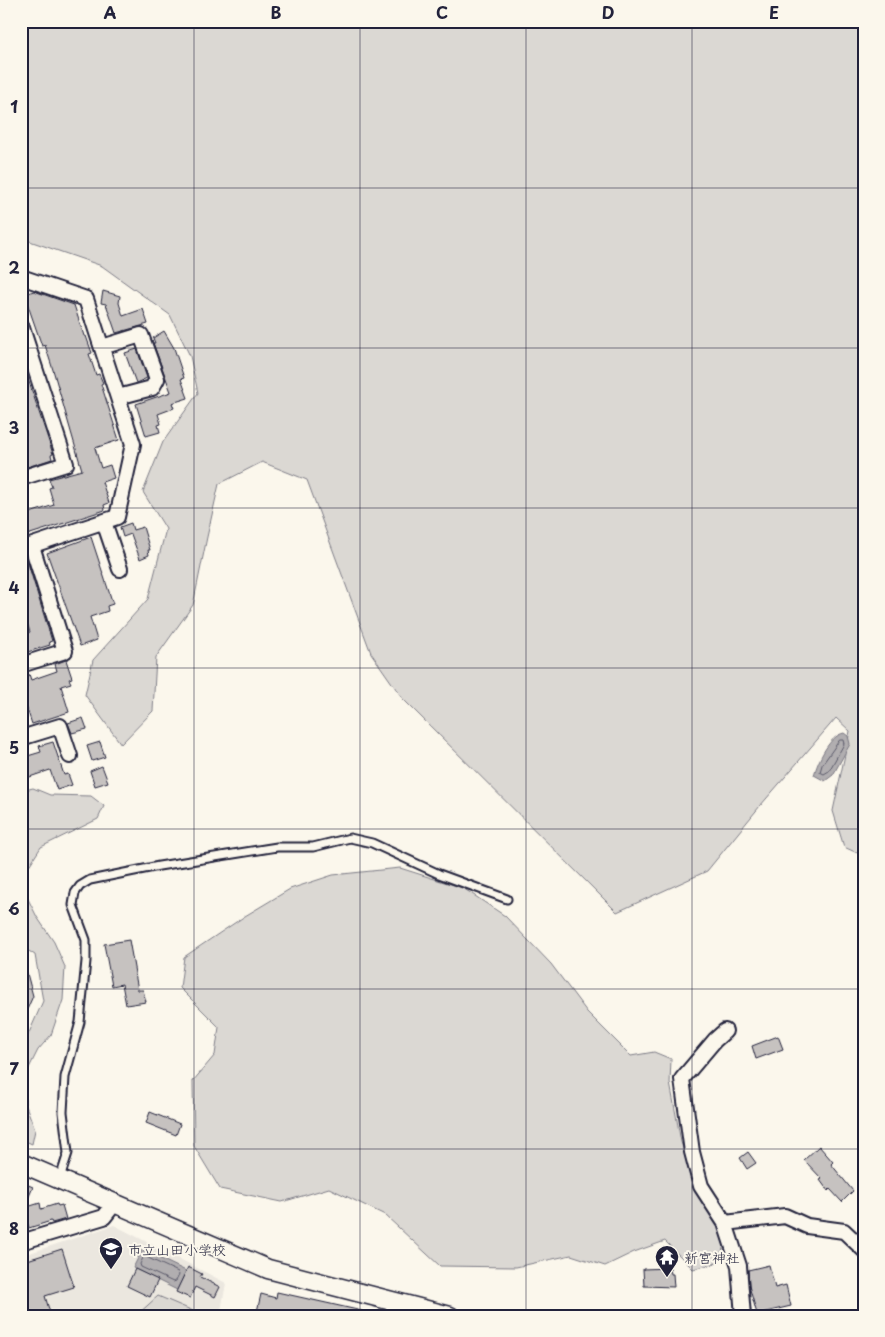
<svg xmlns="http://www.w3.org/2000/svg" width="885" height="1337" font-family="'Playpen Sans','Klee One',sans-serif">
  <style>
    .built { fill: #ebe7df }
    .green { fill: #dbd8d3; stroke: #7e7d87 }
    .water { fill: #b1aeb0; stroke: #787681 }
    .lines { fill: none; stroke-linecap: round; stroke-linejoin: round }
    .shore { stroke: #5b5a6a; stroke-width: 1 }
    .building { fill: #c6c2c0; stroke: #22223b }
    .service-casing { stroke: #22223b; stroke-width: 11 }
    .minor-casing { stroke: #22223b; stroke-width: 18 }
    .tertiary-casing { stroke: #22223b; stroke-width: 21 }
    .service { stroke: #fbf7ec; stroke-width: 7 }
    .minor { stroke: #fbf7ec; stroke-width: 14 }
    .tertiary { stroke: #fbf7ec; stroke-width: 18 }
    .grid { fill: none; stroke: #22223b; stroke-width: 1; stroke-opacity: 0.55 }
    .labels { text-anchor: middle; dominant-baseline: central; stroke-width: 4; stroke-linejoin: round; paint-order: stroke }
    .poi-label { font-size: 14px; fill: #22223b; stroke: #fbf7ec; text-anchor: start }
    .neatline { fill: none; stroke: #22223b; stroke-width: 2 }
    .grid-label { font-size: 16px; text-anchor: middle; font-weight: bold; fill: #22223b }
  </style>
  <rect width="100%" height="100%" fill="#fbf7ec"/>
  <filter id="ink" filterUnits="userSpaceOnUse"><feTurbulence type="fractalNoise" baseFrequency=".02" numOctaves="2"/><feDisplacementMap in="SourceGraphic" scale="10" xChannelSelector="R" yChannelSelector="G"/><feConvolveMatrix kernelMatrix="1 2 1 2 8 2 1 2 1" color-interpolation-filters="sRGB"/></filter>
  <g filter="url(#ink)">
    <path class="built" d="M114,1225L226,1283L220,1316H21V1256Z"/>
    <path class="green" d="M21,21H864V856L844,847L833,811L850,731L836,718L760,806L707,871L617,912L403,699L371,653L307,480L262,462L219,484L207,537L193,605L156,657L153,711L121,744L85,695L93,660L148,599L166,529L143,492L163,442L198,393L190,356L170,315L102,266L21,238Z
      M33,788L50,795L91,796L104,806L98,819L41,847L25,872L22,887L37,917L54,942L65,967L63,1000L51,1035L38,1050L25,1076V1103L35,1130L32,1144L21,1139V1051L43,1001L35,955L21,946V791Z
      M400,868L463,888L505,916L551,964L587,1012L631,1056L654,1052L671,1059L670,1083L681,1142L694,1182L714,1214L724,1246L717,1263L693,1269L665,1241L634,1252L605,1266L571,1255L516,1267L440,1266L385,1215L329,1188L282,1202L220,1189L194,1146L193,1081L215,1055L219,1027L180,988L184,957L245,916L290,889L333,875Z
      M158,1296L205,1316H131L138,1314Z"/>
    <path class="water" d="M844,733L848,736L850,744L833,775L825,781L814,775C818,761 829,736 844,733Z
      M142,1250L186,1271L177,1290L133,1268Z"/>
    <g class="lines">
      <path class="shore" d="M840,740H843L844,744L829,771L824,774L820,772L822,765Z
        M146,1257L178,1272L179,1275L176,1281L173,1282L141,1267L140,1264L143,1258Z"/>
    </g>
    <path class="building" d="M34,291L74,305L84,336H86L92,353L89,354L96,375L99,374L103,383L101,384L119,440L95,448L101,468L110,465L114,478L102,482L109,503L104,505L105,510L21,537V516L54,505L49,488L52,487L49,479L82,470L54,373L45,345L42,346L24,294Z
      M103,291L120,296L119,303L123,316L143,309L148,324L116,333L106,304L101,303Z
      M164,331L174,348L184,378L181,379L188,398L172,403L174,408L158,414L161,424L158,425L160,432L146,436L136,404L171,392L153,343H155L153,338Z
      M137,349L147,378L136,383L125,353Z
      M21,358L53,454L51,455L52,459L21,469Z
      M131,523L133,530L143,527L150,550H148L149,555L140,559L131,534L123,537L120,527Z
      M91,537L113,604L107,606L108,611L90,617L97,640L80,646L47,553Z
      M26,557L52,641L49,642L50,645L21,654V635L30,632L21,604V558Z
      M66,660L72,678L69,679L71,683L61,686L69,712L32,724L21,691V677L29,674L31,680L57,671L55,664Z
      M83,718L87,729L72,733L68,723Z
      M53,742L64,775L68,774L72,785L57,790L50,770L21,780V758L41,752L39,746Z
      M100,742L105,757L92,761L87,746Z
      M102,766L108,782L95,786L90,771Z
      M129,940L138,990H143L146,1002L126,1005L122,984L112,986L104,944Z
      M21,966H25L33,996L21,1023Z
      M778,1036L783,1049L756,1059L752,1046Z
      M150,1112L180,1124L176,1135L146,1123Z
      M819,1146L833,1162L831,1164L853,1191L842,1202L830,1189L828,1191L820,1180L822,1179L804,1160Z
      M748,1152L756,1163L747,1169L740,1158Z
      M21,1182L33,1187L24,1208L40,1203L41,1209L57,1204L58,1206L62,1205L66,1219L52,1223L51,1221L29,1228L23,1209L21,1214Z
      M62,1249L74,1287L45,1296L51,1316H21V1262Z
      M769,1265L775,1288L786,1285L791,1306L757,1314L749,1286L748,1270Z
      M188,1267L202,1274L200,1277L220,1287L215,1297L195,1287L190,1298L176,1292Z
      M670,1268L671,1274H673L674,1287L644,1286L643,1269Z
      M135,1269L158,1280L150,1297L127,1286Z
      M277,1292L362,1311V1316H256L261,1294L276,1298Z"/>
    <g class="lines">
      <g class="service-casing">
        <path id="service" d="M60,1178L68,1153L63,1112L65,1077L80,1022L86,961V940L73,905L75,893L80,886L90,880L159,866L277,847H313L350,838L372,843L439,874L507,899"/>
      </g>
      <g class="minor-casing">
        <path id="minor" d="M21,277L86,299L133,444L117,517L21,549
          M21,325L66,464L21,478
          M102,347L141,335L157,379L152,388L118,397
          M104,522L120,569
          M21,665L65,651L32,546
          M21,738L60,726L70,756
          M725,1031L715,1040L682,1079L692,1152L701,1186L725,1223L739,1266L743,1316
          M725,1223L785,1216L807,1226L844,1231L864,1250
          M21,1242L104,1217L115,1203"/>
      </g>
      <g class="tertiary-casing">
        <path id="tertiary" d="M21,1163L268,1269L450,1316"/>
      </g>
      <use href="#service" class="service"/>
      <use href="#minor" class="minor"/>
      <use href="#tertiary" class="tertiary"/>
    </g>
  </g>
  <path class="grid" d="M194,21V1316M360,21V1316M526,21V1316M692,21V1316M21,188H864M21,348H864M21,508H864M21,668H864M21,829H864M21,989H864M21,1149H864"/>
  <defs>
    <g id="school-pin" transform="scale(1.25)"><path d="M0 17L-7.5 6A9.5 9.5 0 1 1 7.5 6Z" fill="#22223b" stroke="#fbf7ec"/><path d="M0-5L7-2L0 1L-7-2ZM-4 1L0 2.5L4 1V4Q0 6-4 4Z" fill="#fff"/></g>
    <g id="temple-pin" transform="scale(1.25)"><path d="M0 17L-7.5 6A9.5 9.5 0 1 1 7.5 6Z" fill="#22223b" stroke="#fbf7ec"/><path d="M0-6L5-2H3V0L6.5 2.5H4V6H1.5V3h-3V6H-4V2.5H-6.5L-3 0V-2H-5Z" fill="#fff"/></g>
  </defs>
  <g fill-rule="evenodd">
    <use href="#school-pin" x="111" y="1249"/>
    <use href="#temple-pin" x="667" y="1257"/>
  </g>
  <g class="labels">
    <g class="poi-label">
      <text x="128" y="1249">市立山田小学校</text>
      <text x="684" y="1257">新宮神社</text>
    </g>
  </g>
  <rect width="885" height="1337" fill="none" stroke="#fbf7ec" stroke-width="55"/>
  <rect x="28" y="28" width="830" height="1282" class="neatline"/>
  <g class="grid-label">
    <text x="110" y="19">A</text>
    <text x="276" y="19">B</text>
    <text x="442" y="19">C</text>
    <text x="608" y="19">D</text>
    <text x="774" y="19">E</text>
    <text x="14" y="113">1</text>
    <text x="14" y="274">2</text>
    <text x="14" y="434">3</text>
    <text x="14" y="594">4</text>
    <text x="14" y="754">5</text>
    <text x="14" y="915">6</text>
    <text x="14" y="1075">7</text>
    <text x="14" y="1235">8</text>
  </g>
</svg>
